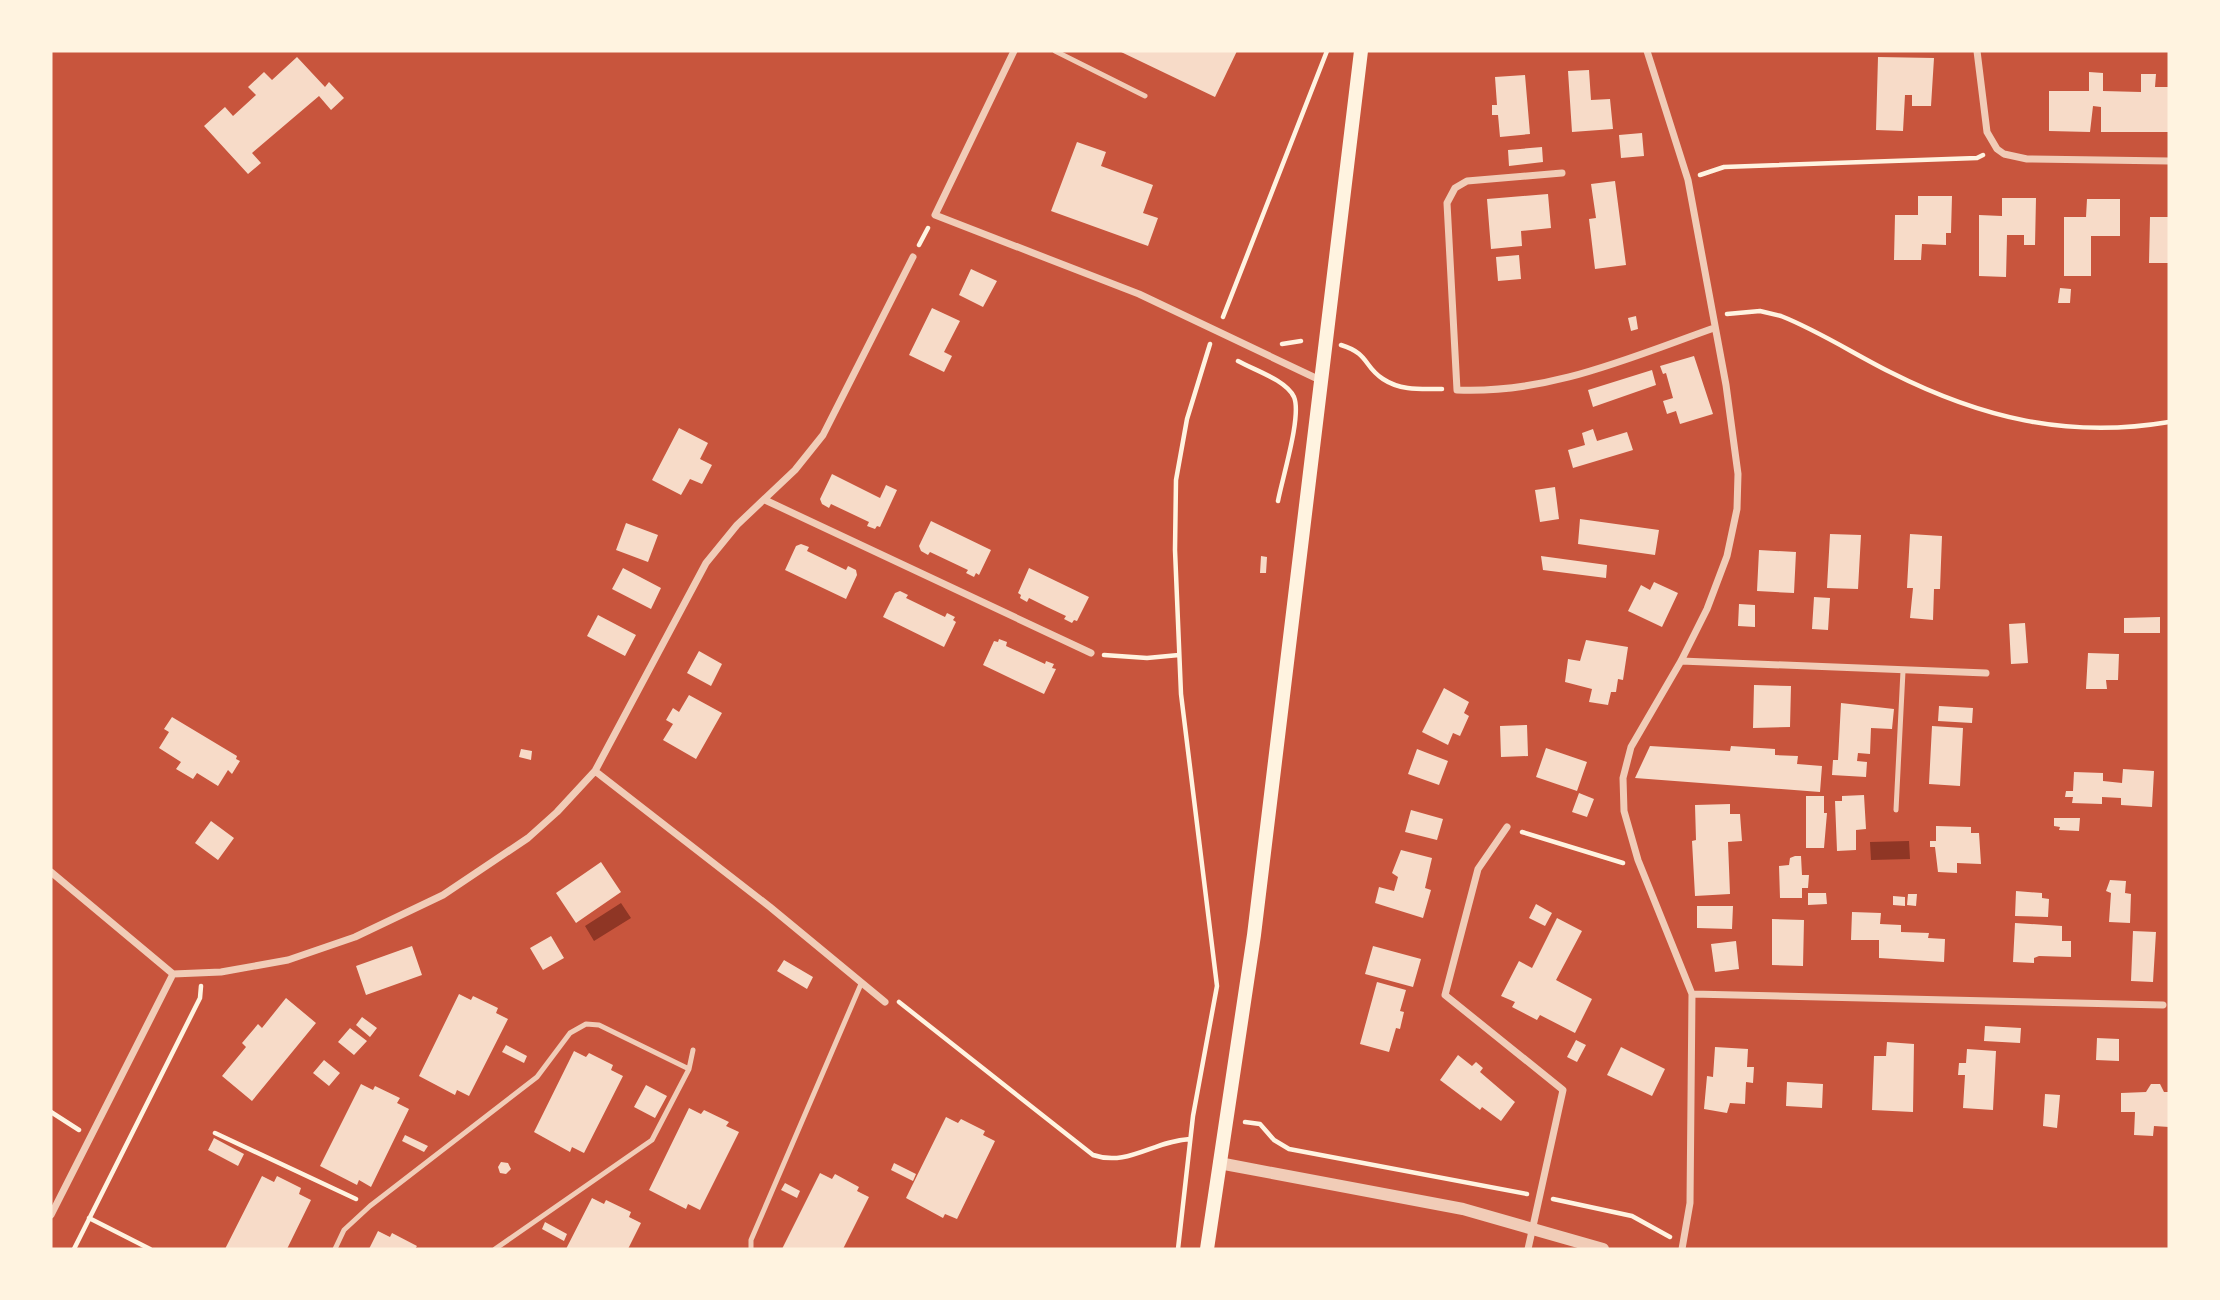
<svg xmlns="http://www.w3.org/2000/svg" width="2220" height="1300" font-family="'PT Sans',sans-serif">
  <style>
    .water { fill: #8f3625 }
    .building { fill: #f7dbc8 }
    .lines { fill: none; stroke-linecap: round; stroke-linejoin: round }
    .path { stroke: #fff3e0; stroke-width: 4.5 }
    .service { stroke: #f1ccb7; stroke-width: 5 }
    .minor { stroke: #f1ccb7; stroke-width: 7 }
    .tertiary { stroke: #f1ccb7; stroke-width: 12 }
    .secondary { stroke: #fff3e0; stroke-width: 14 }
  </style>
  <rect width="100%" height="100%" fill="#c8553d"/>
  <path class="water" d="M1909,841L1910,859L1871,860L1870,842Z
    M621,903L631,918L594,941L585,926Z"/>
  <path class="building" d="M1119,51H1237L1215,97Z
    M297,57L325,87L329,82L344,98L331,110L319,96L252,153L261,163L248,174L204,126L225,107L233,116L256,95L248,87L264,72L272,80Z
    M1878,57L1934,58L1931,106H1912V95H1905L1903,131L1876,130Z
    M1589,70L1591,100L1610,99L1613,129L1572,132L1568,71Z
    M2089,72L2103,73V91L2141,92V74H2156L2155,87H2169V132H2101V107L2093,106L2090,132L2049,131V91H2089Z
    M1525,75L1530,134L1500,137L1498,115H1492V105H1497L1495,77Z
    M1642,133L1644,156L1621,158L1619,135Z
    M1077,142L1106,152L1101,166L1153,185L1143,213L1158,218L1148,246L1051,211Z
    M1542,147L1543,162L1509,166L1508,150Z
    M1615,181L1626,265L1595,269L1589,219L1596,218L1591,184Z
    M1548,194L1551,228L1521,231L1522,246L1491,249L1487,199Z
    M1918,196H1952L1951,233H1946V245L1922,244L1921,260H1894L1895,215H1918Z
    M2002,198H2036L2035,245H2024V235H2007L2006,277L1979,276V215L2002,216Z
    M2087,199H2120V236H2091V276H2064V217H2086Z
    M2150,217H2169V263H2149Z
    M1519,255L1521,279L1498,281L1496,257Z
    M971,269L997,281L983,307L959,295Z
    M2060,288L2071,289L2070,303H2058Z
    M932,308L960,321L944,352L952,356L944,372L909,355Z
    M1636,316L1638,329L1631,331L1628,318Z
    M1694,356L1713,414L1680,424L1676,411L1667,414L1663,401L1673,398L1666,373L1663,374L1660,366Z
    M1652,370L1656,385L1593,407L1588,390Z
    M679,428L708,443L700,459L712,465L702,484L690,479L681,495L652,480Z
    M1593,429L1597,441L1627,432L1633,450L1573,468L1568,450L1585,445L1582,433Z
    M832,474L880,498L886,485L897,490L880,527L877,526L875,529L867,526L869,522L831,504L829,508L822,504L820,499Z
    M1555,487L1559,519L1540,522L1535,490Z
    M1580,519L1659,530L1655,555L1578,544Z
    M931,521L991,550L979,575L976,573L974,577L966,573L968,570L930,552L928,555L921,551L919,546Z
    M626,523L658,535L648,562L616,550Z
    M1830,534L1861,535L1858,589L1827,588Z
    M1910,534L1942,536L1940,589H1934L1933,620L1910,618L1913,588H1907Z
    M801,544L809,547L807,551L846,570L848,566L856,570L857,575L846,599L785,570L796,546Z
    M1759,550L1796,552L1794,593L1757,591Z
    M1261,556L1267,557L1266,573H1260Z
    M1541,556L1607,565L1606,578L1543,570Z
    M623,568L661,588L651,609L612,589Z
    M1029,568L1089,597L1077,621L1074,620L1072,623L1064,619L1066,616L1047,607L1029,598L1027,602L1020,598L1021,595L1018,593Z
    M1654,582L1678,593L1662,627L1628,611L1641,585L1650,590Z
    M900,591L908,595L906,598L945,617L947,613L955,617L953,620L956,622L944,647L883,617L895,593Z
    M1814,597L1830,598L1828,630L1812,629Z
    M1739,604L1755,605V627L1738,626Z
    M598,615L636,635L625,656L587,636Z
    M2160,617V633H2124V618Z
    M2025,623L2028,663L2011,664L2009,624Z
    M999,639L1007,642L1006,646L1045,664L1046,661L1054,664L1052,668L1056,669L1044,694L983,665L994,641L998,642Z
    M1586,640L1628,647L1623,680L1618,679L1616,692H1611L1608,705L1589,702L1592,689L1565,682L1568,659L1580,661Z
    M699,651L722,664L711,686L687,673Z
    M2088,653L2119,654L2118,680H2106L2107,689H2086Z
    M1754,685L1791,686L1790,727L1753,728Z
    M1444,688L1469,702L1464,713L1469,716L1460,736L1453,733L1448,745L1422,732Z
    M689,695L722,713L696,759L663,740L673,724L666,720L673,708L679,712Z
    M1841,703L1894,709L1892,729L1871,728L1870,754L1858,753L1857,761L1867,762L1866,777L1832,775L1833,760H1838Z
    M1939,706L1973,708L1972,723L1938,721Z
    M172,717L237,756L236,759L240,761L232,774L228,770L218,786L197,773L193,779L176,769L181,762L159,748L169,732L164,729Z
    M1527,725L1528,756L1501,757L1500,726Z
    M1932,726L1963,728L1960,786L1929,784Z
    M1650,746L1730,751L1731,746L1775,749V755L1798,756L1797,764L1822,766L1820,792L1635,778Z
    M1546,748L1587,762L1577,791L1536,777Z
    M521,749L532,751L531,760L519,757Z
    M1417,749L1448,761L1439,785L1408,774Z
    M2123,769L2154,771L2152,807L2121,805V798L2102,797V804L2072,803L2073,797H2065L2066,791H2073L2074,772L2103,773V781L2122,783Z
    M1579,793L1594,799L1587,817L1572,812Z
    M1864,795L1866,829L1856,830V850L1837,851L1835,801H1842V796Z
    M1806,796H1824V813H1827L1824,848H1806Z
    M1730,804V814H1740L1742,841L1728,842L1730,894L1695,896L1692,841L1696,840L1695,805Z
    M1411,810L1443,819L1437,840L1405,832Z
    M2054,818H2080L2079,831L2059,830L2060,827L2054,826Z
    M211,821L234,838L218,860L195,843Z
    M1936,826L1971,827V833H1979L1981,864L1957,863V873L1938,872L1935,847H1930V841H1936Z
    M1401,850L1432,858L1425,888L1431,890L1423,918L1375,903L1379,887L1394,891L1398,877L1392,873Z
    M1795,856H1801L1802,875H1809L1808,888H1802V898H1780L1779,866L1789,865L1790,858Z
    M601,862L621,892L576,923L556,893Z
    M2110,880L2126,881L2125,893L2131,894L2130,923L2109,922L2111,893L2106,891Z
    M2016,891L2042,893V898L2049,899L2048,917L2015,916Z
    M1808,893H1826L1827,904L1808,905Z
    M1908,894H1917L1916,906L1907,905Z
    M1893,896L1905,897V906L1893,905Z
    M1536,904L1552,913L1545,926L1529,918Z
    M1697,906H1733L1732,929L1697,928Z
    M1852,912L1881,913L1880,924L1901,925V932L1929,933L1928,938L1945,939L1944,962L1879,958V940H1851Z
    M1557,918L1582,931L1556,980L1592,999L1575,1033L1540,1015L1537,1020L1512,1007L1515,1002L1501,996L1519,961L1532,968Z
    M1772,919L1804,920L1803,966L1772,965Z
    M2015,923L2062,926V941H2071V957L2039,956L2034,958V963L2013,962Z
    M2133,931L2156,932L2153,982L2131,981Z
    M551,936L564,958L543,970L530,948Z
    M1736,941L1739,969L1715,972L1711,944Z
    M412,946L422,975L366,995L356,966Z
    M1373,946L1421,959L1413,987L1365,974Z
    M784,960L813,977L807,989L777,971Z
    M1377,982L1406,990L1400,1011L1404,1012L1400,1029L1396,1028L1389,1052L1360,1044Z
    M459,994L471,1000L473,996L498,1008L496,1013L508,1019L469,1096L457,1090L455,1095L419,1076Z
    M286,998L316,1023L252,1101L222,1076L246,1047L242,1043L258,1024L262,1028Z
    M362,1017L377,1028L370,1037L356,1025Z
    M1985,1026L2021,1028L2020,1043L1984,1041Z
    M350,1028L367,1041L354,1055L338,1042Z
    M2097,1038L2119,1039V1061L2096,1060Z
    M1576,1040L1586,1045L1577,1062L1567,1057Z
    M1887,1042L1914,1044L1913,1112L1872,1110L1874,1056H1886Z
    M506,1045L527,1056L524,1063L502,1052Z
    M1621,1047L1665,1069L1652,1096L1607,1075Z
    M1715,1047L1748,1049L1747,1067H1754L1753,1083L1746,1082L1745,1104L1730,1103L1727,1113L1704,1109L1707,1076L1713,1077Z
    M1967,1049L1996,1051L1993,1110L1963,1108L1965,1075H1958L1959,1063H1966Z
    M574,1051L586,1057L589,1053L613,1065L611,1070L623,1076L584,1153L572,1147L570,1152L534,1132Z
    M1458,1055L1472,1066L1476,1062L1483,1068L1480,1072L1515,1102L1501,1121L1482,1107L1480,1110L1440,1080Z
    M324,1060L340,1073L329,1086L313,1073Z
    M1787,1082L1823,1084L1822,1108L1786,1106Z
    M361,1084L373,1090L375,1086L400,1098L397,1103L409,1109L371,1187L359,1180L357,1185L320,1166Z
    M2151,1084H2160L2164,1092H2169V1127L2154,1126L2153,1136L2134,1135L2135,1112H2121V1093L2146,1092Z
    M646,1085L667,1096L655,1118L634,1107Z
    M2045,1094L2060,1095L2057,1128L2043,1126Z
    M689,1108L701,1114L704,1110L729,1122L726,1126L739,1132L700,1210L688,1204L686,1209L649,1190Z
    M946,1117L958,1123L961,1119L985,1131L983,1135L995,1141L957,1219L945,1214L943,1218L906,1198Z
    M405,1135L428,1146L424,1152L402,1141Z
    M214,1138L244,1154L238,1166L208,1150Z
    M501,1162L508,1163L511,1169L506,1174L500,1173L498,1167Z
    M894,1163L916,1174L913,1181L891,1170Z
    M820,1173L832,1179L835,1174L859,1187L857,1191L869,1197L843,1249H782Z
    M262,1176L274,1182L277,1176L301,1188L299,1194L311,1200L287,1249H225Z
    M785,1183L800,1191L797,1198L781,1190Z
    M592,1198L604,1204L606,1200L631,1212L629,1217L641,1223L628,1249H566Z
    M545,1222L567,1234L564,1241L542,1229Z
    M378,1231L390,1237L392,1233L417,1246L415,1249H369Z"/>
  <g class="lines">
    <path class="path" d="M1700,175L1724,167L1977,158L1983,155
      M919,245L928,228
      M1727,314L1760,311L1781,316C1819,331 1854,354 1890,372C1981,418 2068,439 2169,422
      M1223,317L1327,51
      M1282,344L1301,341
      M1341,345C1370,354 1363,366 1383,379C1401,391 1421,389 1442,389
      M1238,361C1254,370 1286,380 1294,397C1302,416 1282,479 1278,501
      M1104,655L1147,658L1179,655
      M1522,832L1623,863
      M899,1002L1093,1155C1128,1167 1153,1141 1190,1139
      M51,1112L79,1130
      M1245,1122L1260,1124L1274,1140L1289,1149L1527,1194
      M215,1133L356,1199
      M1553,1199L1632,1216L1670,1237
      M89,1218L150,1249
      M74,1249L200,998L201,986
      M1178,1249L1193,1116L1217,986L1181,694L1175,550L1176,480L1187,419L1210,344"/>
    <path class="service" d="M1055,51L1145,96
      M1896,810L1903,671
      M335,1249L344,1230L370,1206L537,1077L570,1033L586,1024L599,1025L689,1069L693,1050
      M495,1249L652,1140L689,1069
      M751,1249V1240L861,984"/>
    <path class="minor" d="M1014,51L935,215L1139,294L1322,381
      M1647,51L1688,180L1726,385L1738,474L1737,509L1727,556L1707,609L1681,661L1631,747L1623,778L1624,811L1638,860L1692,994L1690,1203L1682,1249
      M1977,51L1987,132L1997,149L2004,154L2027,159L2169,161
      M1562,173L1467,181L1455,188L1447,203L1457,390C1549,394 1629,358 1714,328
      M765,500L1091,653
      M1681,661L1986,673
      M595,771L770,907L885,1002
      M1507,827L1478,869L1445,995L1563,1090L1528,1249
      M51,872L173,974L221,972L288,960L355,937L443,895L528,838L557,812L595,771L706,563L737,525L795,470L823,435L913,257
      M1692,994L2163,1005
      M51,1215L173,974"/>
    <path class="tertiary" d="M1219,1163L1463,1209L1603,1249"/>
    <path class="secondary" d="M1207,1249L1254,935L1361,51"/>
  </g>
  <rect width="2220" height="1300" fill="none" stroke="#fff3e0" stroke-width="105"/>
</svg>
